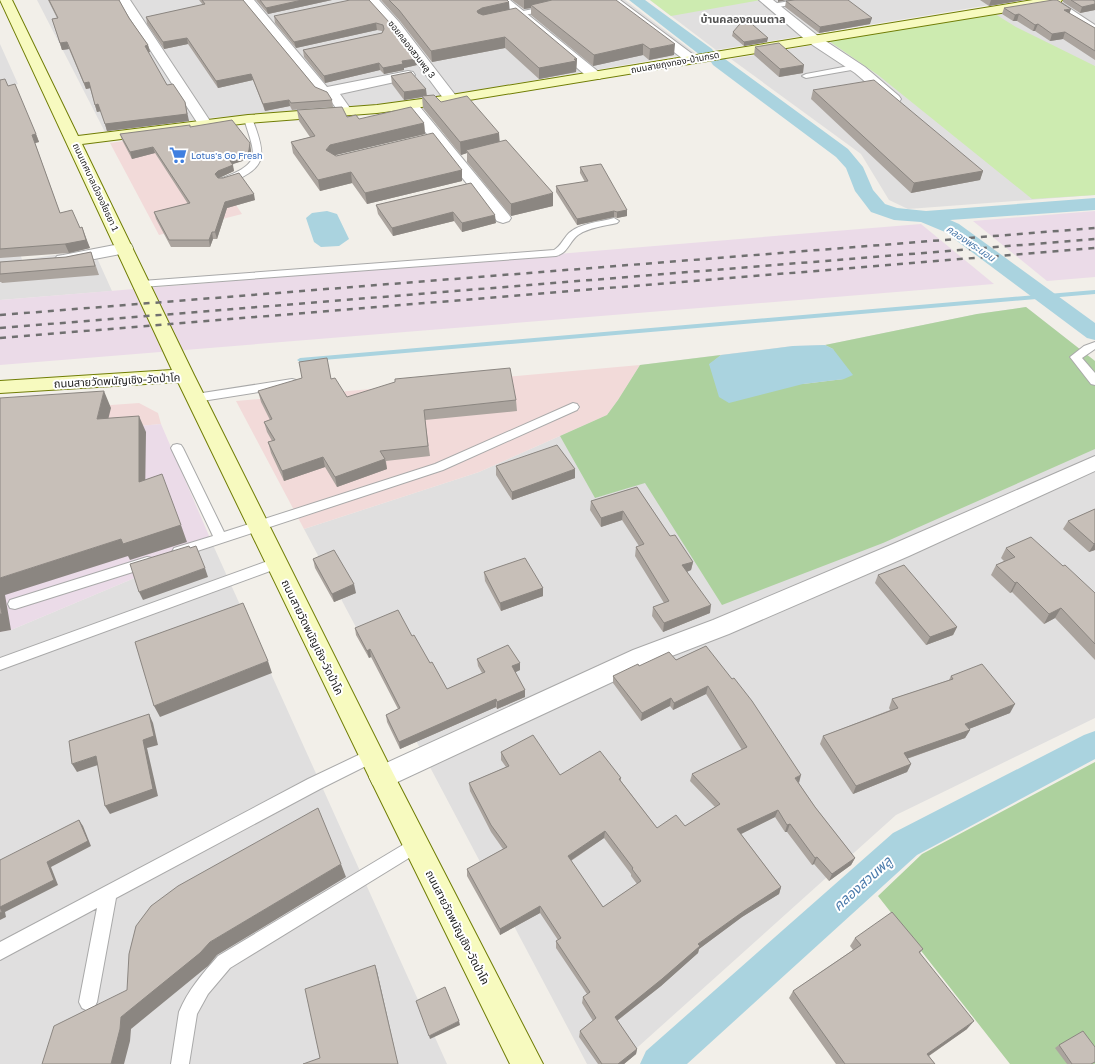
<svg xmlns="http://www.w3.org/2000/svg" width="1095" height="1064" font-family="'Golos Text','Noto Sans Thai',sans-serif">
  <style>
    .residential { fill: #e0dfdf }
    .commercial { fill: #f2dad9 }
    .industrial { fill: #ebdbe8 }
    .grass { fill: #cdebb0 }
    .forest { fill: #add19e }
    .water { fill: #aad3df }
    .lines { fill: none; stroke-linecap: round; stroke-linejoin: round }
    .stream { fill: #aad3df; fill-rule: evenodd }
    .canal { fill: #aad3df; fill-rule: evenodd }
    .lane-casing { stroke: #a9a9a9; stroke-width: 2 }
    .street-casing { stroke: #a9a9a9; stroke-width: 2 }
    .secondary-casing { stroke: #707d05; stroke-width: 2 }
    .lane { fill: #fff; fill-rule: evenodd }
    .street { fill: #fff; fill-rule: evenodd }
    .secondary { fill: #f7fabf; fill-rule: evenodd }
    .rail { stroke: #707070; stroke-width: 2.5; stroke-dasharray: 6 6; stroke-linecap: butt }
    .wall { fill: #aba49e; fill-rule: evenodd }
    .shaded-wall { fill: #8b8681 }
    .building { fill: #c7bfb8; stroke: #8b8681; fill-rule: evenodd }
    .labels { text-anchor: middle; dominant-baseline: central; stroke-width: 4; stroke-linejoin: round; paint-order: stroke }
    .far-street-label { font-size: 9px; fill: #222; stroke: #fff }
    .far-shop-label { font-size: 9px; fill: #366cbe; stroke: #fff; text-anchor: start }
    .far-water-label { font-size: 10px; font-style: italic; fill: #4a7aab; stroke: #fff }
    .far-quarter-label { font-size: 11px; font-weight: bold; fill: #555; stroke: #fff }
    .street-label { font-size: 11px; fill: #222; stroke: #fff }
    .near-water-label { font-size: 14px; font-style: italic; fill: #4a7aab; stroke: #fff }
  </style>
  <rect width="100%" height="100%" fill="#f2efe9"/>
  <path class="residential" d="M37,0H625L695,53L442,96L377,105L209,118L105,132Z
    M650,0H1020L716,50Z
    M1080,0H1095V195L908,209L889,200L861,154L731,59Z
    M0,44L18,84L0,88Z
    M8,205L22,260L93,249L112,291L0,300V207Z
    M1026,307L1095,361V718L896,815L619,1064H587L304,529L479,472L607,415L618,400L640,365L793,346L825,345L977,314Z
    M213,545L447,1064H0V632L11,630Z"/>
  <path class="commercial" d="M187,132L242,214L159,235L110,143Z
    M640,365L618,400L607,415L479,472L304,529L236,401Z
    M139,403L158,413L161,424L0,439V413Z"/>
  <path class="industrial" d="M1095,211V277L1047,281L973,221Z
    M921,224L994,284L0,365V300Z
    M161,424L213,545L11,630L0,632V439Z"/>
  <path class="grass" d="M650,0H761L671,16Z
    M995,14L1016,27L1095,66V195L1032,199L878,75L829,41Z"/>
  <path class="forest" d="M1026,307L1095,361V449L883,543L722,605L645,483L595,498L560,436L607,415L618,400L640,365L721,355L709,365L803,384L844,379L833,349L825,345L977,314Z
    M1095,762V1064H1010L878,896L922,854Z"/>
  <path class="water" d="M327,211L337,214L349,239L339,246L321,247L314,242L306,218L312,213Z
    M825,345L833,349L853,375L844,379L803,384L729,403L719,397L709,364L721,355L793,346Z"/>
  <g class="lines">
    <path class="stream" d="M1095,290V294L300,362L297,360L300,358Z"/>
    <path class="canal" d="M629,0H645L712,49L714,52L712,55L706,57L700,55Z
      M719,57L725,59L848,149L863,167L873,190L885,204L897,208L926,211L1095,198V210L950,220L959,224L1095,323V340L1087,338L945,232L921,222L894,220L871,212L855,191L846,168L836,157L713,65L711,62L713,59Z
      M1095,731V759L917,855L687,1064H640L646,1051L893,833L1084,735Z"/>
    <g class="lane-casing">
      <path id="lane" d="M796,0H813L809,2L772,8L768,6L772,4Z
        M1048,0H1057L1095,25V30Z
        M548,6L552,8L551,10L508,18L504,16L508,14Z
        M854,65L858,67L857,69L806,78L802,76L806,74Z
        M248,116C253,118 254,124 256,129C265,155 265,167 238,179C232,181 226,184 220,183L218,181L220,179C262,163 256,157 244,119Z
        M614,218L619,221L617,223C605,226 589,227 578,235C569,242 568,253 556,256L142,287L137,284L142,281L554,250C561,246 563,239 569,233C580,223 600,222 614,218Z
        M1095,342V349L1082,358L1095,373V385L1091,384L1070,357L1084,346Z
        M292,379L296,380L298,383L296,386L196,402L192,401L190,398L192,395L196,394Z
        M573,403L577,404L579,407L577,410L443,470L179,557L174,556L172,552L174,548L213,536L171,448L173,445L177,444L181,445L183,448L224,532L435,464Z
        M147,557L152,558L154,562L152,566L15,609L10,608L8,604L10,600Z
        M276,558L281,559L283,563L281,567L0,670V658Z
        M371,749L376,751L379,756L376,761L320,789L116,898L97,1002L94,1008L88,1011L82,1008L79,1002L97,908L0,960V942L308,779Z
        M416,837L422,840L424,845L422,850L230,968L208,994L197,1014L189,1064H171L179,1012C188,990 203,973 218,956Z"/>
    </g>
    <g class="street-casing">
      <path id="street" d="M118,0H130L212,124L210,127L205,128L200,127Z
        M241,0H254L327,87L408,71L413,72L415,75L413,78L340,94L352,111L350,114L345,115L340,114L329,98L317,93Z
        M366,0H379L399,22L456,96L458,99L456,102L451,103L446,102L391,28Z
        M497,0H510L600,73L602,76L600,79H590Z
        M606,0H620L699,59L697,62H687Z
        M759,0H773L818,36L865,67L899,96L901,99L899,102L894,103L889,102L855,73L808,42Z
        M411,101L416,102L509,215L511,218L509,221L503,223L497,221L406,108L404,105L406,102Z
        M125,243L131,244L133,248L131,252L63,265L57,264L54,260L57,256L63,255Z
        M1095,456V471L909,556L729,634L651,664L391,785L382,789L373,785L369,777L373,769L633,650L713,620L893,544Z"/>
    </g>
    <g class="secondary-casing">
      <path id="secondary" d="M0,0H12L78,136L248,115L377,105L451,95L1033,0H1062L1060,3L1056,4L451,103L377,113L248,123L82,144L194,375L391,769L543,1064H510L373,785L178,382L0,393V381L172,370Z"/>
    </g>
    <use href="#lane" class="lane"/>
    <use href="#street" class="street"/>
    <use href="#secondary" class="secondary"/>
    <path class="rail" d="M0,315L1095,228
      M0,328L1095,239
      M0,338L1095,248"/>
  </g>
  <path class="wall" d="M48,0H119L129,18L148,45L150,52H148L167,85L189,121L107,131L101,111L97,112L90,88L86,89L69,49L62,50L52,19L57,18Z
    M199,0H243L315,87L332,100L333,107L292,110L290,106L265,111L253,80L218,88L188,44L164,49L147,24L146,17L203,5Z
    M256,0H332L268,14Z
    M369,0L416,59L417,65L404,68V70L384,74L380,70L325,83L304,57L303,50L382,33V31L377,30L296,48L275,23L274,16Z
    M381,0H507L509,2V9L577,59L576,72L539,79L505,48L432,62L400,21Z
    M512,0H616L674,55L649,60L643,55L593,66L531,15V8L524,9Z
    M980,0H1024L989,6Z
    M1063,0H1093L1095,1V10L1080,13L1063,2Z
    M786,1L870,24L819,33L785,7Z
    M1004,8L1069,13L1095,28V60L1063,39L1050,41L1035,31H1033L1017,21H1013L1002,14Z
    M733,32L767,42L744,46L732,36Z
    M755,47L803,73L779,77L754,55Z
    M391,76L427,96L441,102L499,133V142L553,206L511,216L467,162V153L461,155L423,108L422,97L404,100L392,84Z
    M0,80L8,86L36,134L39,142L35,143L60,213L80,228L90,248L69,253L0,258Z
    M813,90L983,171L980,180L911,193L811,99Z
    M297,110L359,119L424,123L425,134L334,155L336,156L462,170V181L367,204L352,183L320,191L293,153L291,142L310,137L299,121Z
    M190,127L251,150V157L249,159L232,164L234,171L219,178L255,200L227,208L217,239H213L210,247H171L156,219L154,212L188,204L155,153L132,159L122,140L120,134Z
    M580,167L627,210V216L617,218L614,217L577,225L556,192V186L585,182L580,173Z
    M471,183L496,223L462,232L454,221L393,236L378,214L376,205Z
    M91,252L99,275L2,283L1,282H0V262L66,257Z
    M331,379L347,397L516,400L517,411L425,420L430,456L386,461L387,469L337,487L325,467L284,481L271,453L268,442L272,441L267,432L264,422L270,420L261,402L258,391Z
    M496,466L575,478L512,500L496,475Z
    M637,487L670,536L693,562L691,570L687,572L710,613L663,632L652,616L653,607L664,603L635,556L636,547L639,546L622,520L601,527L590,510L591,501Z
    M1095,509V550L1089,552L1063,529L1068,521Z
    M1006,548L1063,566L1095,593V660L1055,618L1044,624L1012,592L1010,593L991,575L996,565L1004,561L1001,558Z
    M313,559L356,593L334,602L315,568Z
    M484,572L543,588V596L501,611L485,581Z
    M878,575L957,627L953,635L926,645L875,583Z
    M355,628L412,636L430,663L447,689L482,673L478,666L477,659L520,663V670L515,672L525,690V697L497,709L496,707L400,749L387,722L386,715L398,709L371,657L369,658L356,635Z
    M706,646L815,807L855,858L851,865L829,881L814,864L812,865L787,832H785L775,817L741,834L781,887L779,894L742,917L699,949L698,953L661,986L617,1021L637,1049L636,1054L624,1064H598L579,1037L580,1031L593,1021L582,1003L583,997L587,994L556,948V941L558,940L540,913L500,935L467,876V869L503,849L491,832L470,791L469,783L506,767L501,760V752L560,775L621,778V781L657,828L685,826L715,807L690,781L692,774L742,750L706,694L673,710L670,706L641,721L613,683V676L639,666L676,660ZM604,838L631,874V876L637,884L603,907L571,861Z
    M951,676L1010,713L969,729L970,730L965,738L907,759L911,764L907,772L853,794L820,744L823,736L890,710L889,708L892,699L949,680Z
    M855,938L923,949L920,953L967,1029L929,1056L935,1064H836L789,998L793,991L853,950L850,946Z
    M1059,1045L1093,1064H1067L1055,1048Z"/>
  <path class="shaded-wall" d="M302,0H332L268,14L266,8Z
    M524,0H567L531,5V8L524,9Z
    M778,0H787L778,2Z
    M991,0H1024L989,6Z
    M509,2L510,13L478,21L477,11L482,8Z
    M1095,4V10L1080,13L1082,7Z
    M1071,9L1069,15L1064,10Z
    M1019,14L1017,21H1013L1015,15Z
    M872,18L870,24L819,33L820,27Z
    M376,23L377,30L296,48L294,42Z
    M1038,24L1035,31H1033L1035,25Z
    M1065,32L1063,39L1050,41L1052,34Z
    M505,37V48L432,62L431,51Z
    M187,38L188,44L164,49L163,42Z
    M768,38L767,42L744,46V42Z
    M67,42L69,49L62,50L60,43Z
    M643,44V55L593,66L594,55Z
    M675,44L674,55L649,60L650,49Z
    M148,45L150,52L147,53L145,46Z
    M416,59L417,65L404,68V70L384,74L383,68L402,61Z
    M577,59L576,72L539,79V68Z
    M379,63L380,70L325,83L324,76Z
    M804,65L803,73L779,77L780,69Z
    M251,74L253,80L218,88L216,81Z
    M89,82L91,88L86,89L84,83Z
    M426,89L427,97L422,96V97L404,100V92Z
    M289,100L290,106L265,111L263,104Z
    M185,102L189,121L107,131L105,124Z
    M98,104L101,111L97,112L95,105Z
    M424,123L425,134L332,156L326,150L330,145Z
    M499,133L500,145L466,150L467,153L461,155L460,142Z
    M36,134L39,142L35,143L32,135Z
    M250,143L251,150V157L249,159L230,165L228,158Z
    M153,147L155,153L132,159L130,152Z
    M233,165L234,171L219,178L216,181L215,174L218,171Z
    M462,170V181L367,204L365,193Z
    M983,171L980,180L911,193L914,183Z
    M351,172L352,183L320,191L318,180Z
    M553,193V206L511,216V204Z
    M254,194L255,200L227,208L217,239L215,232L225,202Z
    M627,210V216L617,218V212Z
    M614,211V217L577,225V219Z
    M453,212L454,221L393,236L392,228Z
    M495,215L496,223L462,232V223Z
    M82,227L90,248L69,253L65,244Z
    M212,232L213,239L210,247L209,240Z
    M104,391L111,408L104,436L97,419Z
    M139,416L146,432L145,499L139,482Z
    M323,457L325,467L284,481L282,471Z
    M385,459L387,469L337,487L335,477Z
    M575,469V478L512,500V492Z
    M623,511L622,520L601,527V518Z
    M181,525L187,542L130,560L128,556L5,595L11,630L0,632V578L121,539Z
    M1095,543V550L1089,552L1094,544Z
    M693,562L691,570L681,574L682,565Z
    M205,568L208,577L143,600L139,592Z
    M1017,582L1012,592L1010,593L1015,583Z
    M354,584L356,593L334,602L332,594Z
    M543,588V596L501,611L500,603Z
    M711,605L710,613L663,632L664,623Z
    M1061,608L1055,618L1044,624L1049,614Z
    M957,627L953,635L926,645L930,637Z
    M370,649L371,657L369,658L367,651Z
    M268,661L272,673L160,717L154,706Z
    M520,663V670L512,674V666Z
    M708,686L706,694L673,710L674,703Z
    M525,690V697L497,709V702Z
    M671,698L670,706L641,721L642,713Z
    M496,699V707L400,749L399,742Z
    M1015,704L1010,713L961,732L965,724Z
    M149,714L153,723L158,745L147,748L158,796L110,814L105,806L143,740Z
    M970,730L965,738L900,761L904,753Z
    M96,756L101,764L77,772L72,764Z
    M911,764L907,772L853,794L856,786Z
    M801,775L799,783L795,778Z
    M778,810L775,817L735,837L737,829Z
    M79,820L83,826L91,846L51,867L58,885L5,912L6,917L0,920V907L47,862Z
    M790,824L787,832H785L787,825Z
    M605,831L604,838L567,863L568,856Z
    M817,857L814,864L812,865L815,858Z
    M855,858L851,865L829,881L832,874Z
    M341,864L346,877L217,955L208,966L131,1029L130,1041L124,1064H111L121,1017L210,942Z
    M781,887L779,894L742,917L699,949L698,953L661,986L614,1023L615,1017L698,944L744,911Z
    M540,906V913L500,935V929Z
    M375,965L377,971L398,1064Z
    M459,1021L460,1025L430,1039L429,1036Z
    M974,1021L967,1029L921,1061L927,1054Z
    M637,1049L636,1054L624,1064H618Z"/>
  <path class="building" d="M49,0H119L129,18L148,45L145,46L167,85L173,84L185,102L187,114L105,124L98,104L95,105L89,82L84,83L67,42L60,43L52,19L58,18Z
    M202,0H243L315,87L327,92L332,100L291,103L289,100L263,104L251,74L216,81L187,38L163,42L146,17L205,4Z
    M260,0H302L266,8Z
    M350,0H369L389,22L416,59L402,61L403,64L383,68L379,63L324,76L303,50L382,33L384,29L383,25L376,23L294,42L274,16Z
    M389,0H507L509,2L482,8L477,11L478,13L483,15L516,8L577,59H574L576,61L539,68L505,37L431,51L399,10Z
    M552,0H616L675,44L650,49L643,44L594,55L531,5Z
    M795,0H848L872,18L820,27L786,1Z
    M1053,0H1057L1071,9L1064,10L1095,28V51L1065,32L1052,34L1038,24L1035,25L1019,14L1015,15L1004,8Z
    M1071,0H1093L1095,1V4L1082,7Z
    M745,18L768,38L744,42L733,32Z
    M779,43L804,65L780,69L755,47Z
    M411,72L426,89L404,92L391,76Z
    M5,79L8,86L15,84L36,134L32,135L60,213L72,210L80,228L82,227L86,240L65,244L0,249V80Z
    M874,80L983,171L914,183L813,90Z
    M434,95L441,102L467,96L499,133L460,142L422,96Z
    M342,107L347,117L356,115L359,119L411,107L424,123L330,145L326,150L336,156L433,133L462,170L365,193L351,172L318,180L291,142L315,136L297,110Z
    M232,120L250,143L249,150L248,153L228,158L233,165L218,171L215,174L218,178H223L239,173L254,194L225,202L215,232H212L209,240H169L154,212L190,203L153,147L130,152L120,134L190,125V127Z
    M506,140L553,193L511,204L466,150Z
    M601,164L627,210L617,212L614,211L577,219L556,186L588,181L580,167Z
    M471,183L495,215L462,223L453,212L392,228L376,205Z
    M91,252L95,266L0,274V262L66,257Z
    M327,358L331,379L335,378L347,397L395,382V379L510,368L516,400L424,410L428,446L380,451L385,459L335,477L323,457L282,471L268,442L275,440L264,422L272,419L258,391L302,378L299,362Z
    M104,391L97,419L139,416V482L162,474L181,525L123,544L121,539L0,578V398Z
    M557,445L575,469L512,492L496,466Z
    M637,487L670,536L675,535L693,562L682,565L711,605L664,623L653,607L669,601L636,547L644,544L623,511L601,518L591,501Z
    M1095,509V543L1094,544L1068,521Z
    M1031,537L1063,566L1065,565L1095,593V644L1061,608L1049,614L1017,582L1015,583L996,565L1015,557L1006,548Z
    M189,546L190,548L196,546L205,568L139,592L130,564Z
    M334,550L354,584L332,594L313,559Z
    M525,558L543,588L500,603L484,572Z
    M904,565L957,627L930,637L878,575Z
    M243,603L268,661L154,706L135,642Z
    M0,604L2,614H0Z
    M398,610L412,636L414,635L430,663L432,662L447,689L485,672L477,659L508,645L520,663L512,666L525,690L497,702L496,699L399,742L386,715L400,708L370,649L367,651L355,628Z
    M706,646L732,679L734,678L752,701L801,775L795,778L815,807L855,858L832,874L817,857L815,858L790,824L787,825L778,810L737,829L781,887L744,911L698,944L700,946L662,979L615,1017L637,1049L618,1064H602L580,1031L596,1018L583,997L590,992L556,941L561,938L540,906L500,929L467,869L507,847L491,825L469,783L509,766L501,752L533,735L560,775L600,751L621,778L619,779L657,828L676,815L685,826L720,804L692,774L747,747L708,686L674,703L671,698L642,713L613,676L638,664L639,666L669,652L676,660ZM605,831L633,868L632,869L641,881L603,907L568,856Z
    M982,664L1015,704L965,724L970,730L904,753L911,764L856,786L823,736L898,708L892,699L953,679L951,676Z
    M149,714L154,736L143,740L153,789L105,806L96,756L72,764L69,741Z
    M318,808L341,864L210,942L200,953L121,1017L120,1029L111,1064H42L54,1026L127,990L129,954L136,926L151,906L178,886Z
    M79,820L88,841L47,862L54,880L0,907L2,912L0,913V860Z
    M892,912L923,949L919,952L974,1021L927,1054L935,1064H845L793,991L861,945L855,938Z
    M375,965L398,1064H303L320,1058L305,989Z
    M445,987L459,1021L429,1036L416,1001Z
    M1083,1031L1095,1047V1062L1091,1064H1072L1059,1045Z"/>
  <defs>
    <g id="supermarket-bare" transform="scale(1.38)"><path d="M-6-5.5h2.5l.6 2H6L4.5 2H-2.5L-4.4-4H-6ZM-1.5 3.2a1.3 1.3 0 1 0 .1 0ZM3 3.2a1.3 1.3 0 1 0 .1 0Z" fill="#3f7fe0" stroke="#fff" stroke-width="2.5" paint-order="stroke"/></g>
  </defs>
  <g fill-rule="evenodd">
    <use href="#supermarket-bare" x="178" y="155"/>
  </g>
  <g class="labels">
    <g class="far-street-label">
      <text transform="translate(412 49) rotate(52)">ซอยคลองสวนพลู 3</text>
      <text transform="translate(675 62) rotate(-10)">ถนนสายถุงทอง-บ้านกรด</text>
      <text transform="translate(96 187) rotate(65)">ถนนเทศบาลเมืองอโยธยา 1</text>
    </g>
    <g class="far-shop-label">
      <text x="191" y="155">Lotus's Go Fresh</text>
    </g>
    <g class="far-water-label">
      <text transform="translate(971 243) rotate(34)">คลองพระนอน</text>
    </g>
    <g class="far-quarter-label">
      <text x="743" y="18">บ้านคลองถนนตาล</text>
    </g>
    <g class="street-label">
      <text transform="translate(117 380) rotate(-3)">ถนนสายวัดพนัญเชิง-วัดป่าโค</text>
      <text transform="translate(313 637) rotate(64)">ถนนสายวัดพนัญเชิง-วัดป่าโค</text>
      <text transform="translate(458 927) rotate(63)">ถนนสายวัดพนัญเชิง-วัดป่าโค</text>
    </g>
    <g class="near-water-label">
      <text transform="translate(862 883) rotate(-42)">คลองสวนพลู</text>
    </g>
  </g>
</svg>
